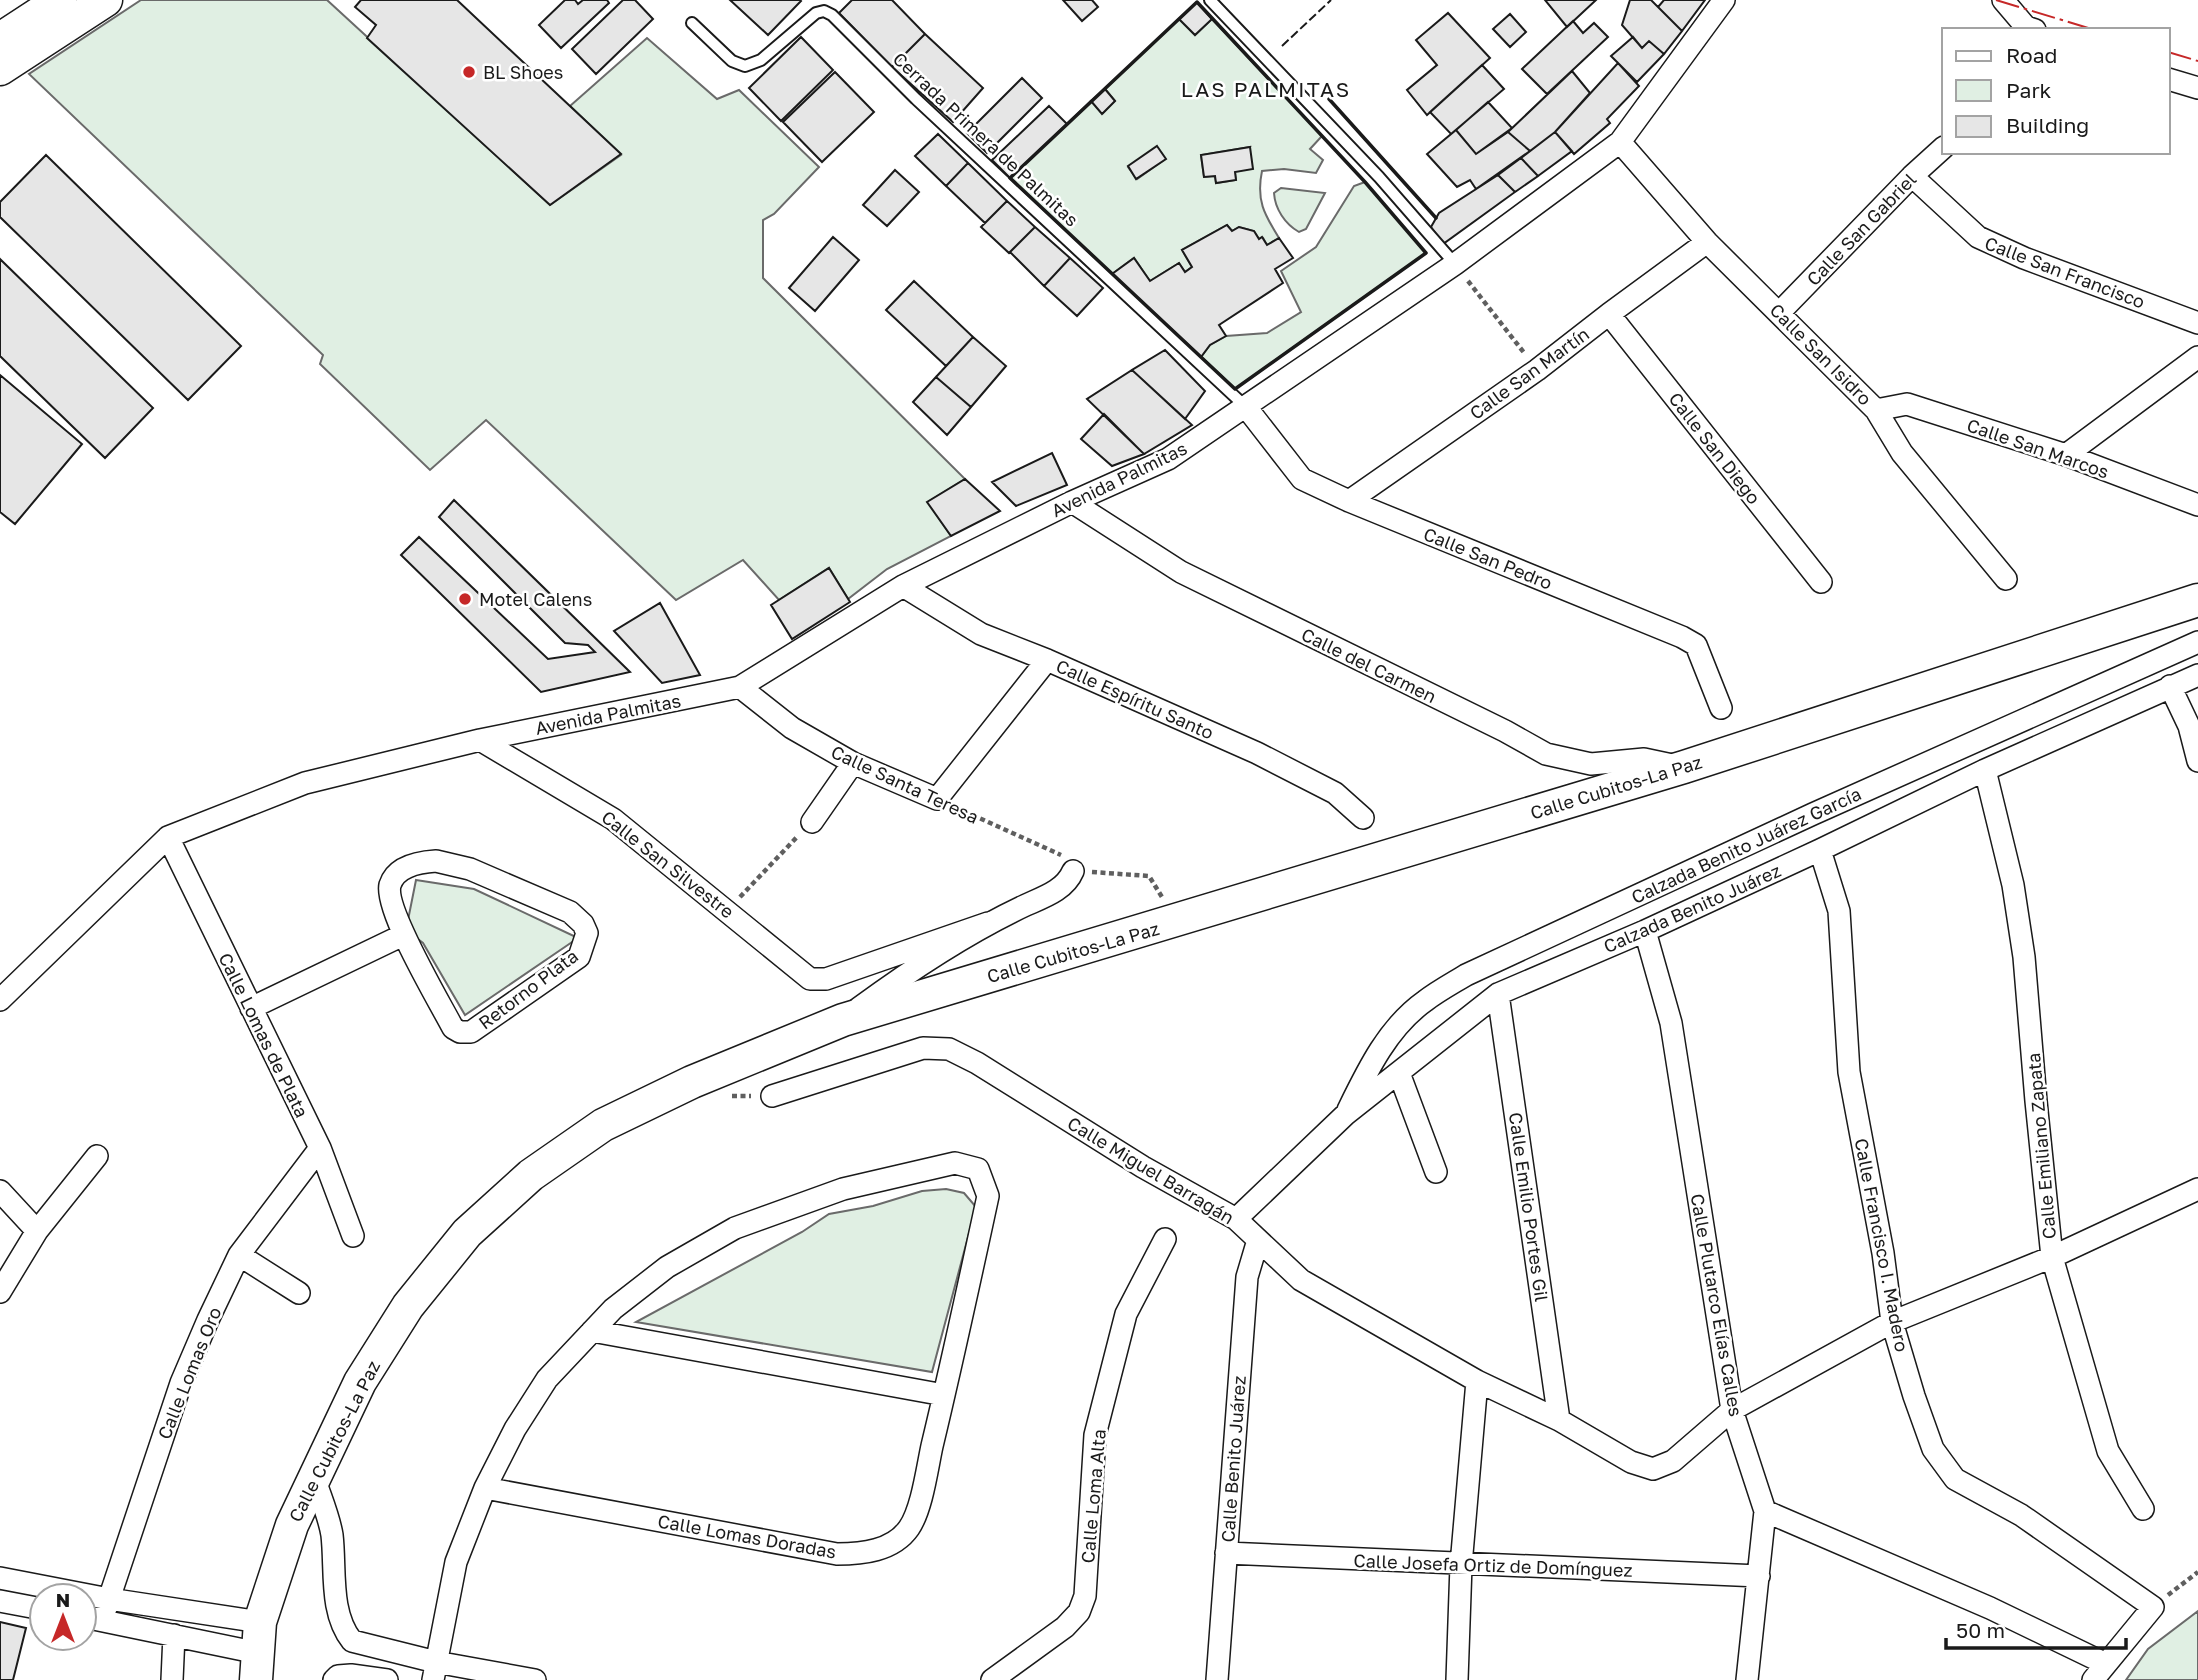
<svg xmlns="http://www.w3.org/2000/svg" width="2198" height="1680" font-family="'Golos Text',sans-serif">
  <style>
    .green { fill: #e0efe3; stroke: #6a6a6a; stroke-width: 2; fill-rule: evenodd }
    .building { fill: #e6e6e6; stroke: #1a1a1a; stroke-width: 2 }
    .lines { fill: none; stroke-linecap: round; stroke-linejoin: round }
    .lane-casing { stroke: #1a1a1a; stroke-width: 14 }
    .street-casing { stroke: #1a1a1a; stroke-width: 24 }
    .secondary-casing { stroke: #1a1a1a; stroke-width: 35 }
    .path { stroke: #5f5f5f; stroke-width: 4.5; stroke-dasharray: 5 3.5; stroke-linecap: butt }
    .lane { stroke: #fff; stroke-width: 10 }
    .street { stroke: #fff; stroke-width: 21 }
    .secondary { stroke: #fff; stroke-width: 32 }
    .fence { stroke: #1a1a1a; stroke-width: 2; stroke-dasharray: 9 3.5; stroke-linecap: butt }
    .wall { stroke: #1a1a1a; stroke-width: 3.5 }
    .power { stroke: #c62828; stroke-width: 2; stroke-dasharray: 24 5 3.5 5; stroke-linecap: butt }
    .poi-dot { fill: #c62828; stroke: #fff; stroke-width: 2.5 }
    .labels { text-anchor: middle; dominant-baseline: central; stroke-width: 5; stroke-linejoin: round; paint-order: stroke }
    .poi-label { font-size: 18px; fill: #1a1a1a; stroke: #fff; text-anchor: start }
    .street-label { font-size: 18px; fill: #1a1a1a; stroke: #fff }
    .quarter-label { font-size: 21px; letter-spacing: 2px; fill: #1a1a1a; stroke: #fff }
  </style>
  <rect width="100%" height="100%" fill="#fff"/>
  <path class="green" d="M141,0H327L550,205L621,155L570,106L647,38L717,99L739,90L819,167L774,214L763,220V278L965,479L928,502L951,536L887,569L848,599L829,568L779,600L743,560L676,600L486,420L430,470L320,364L323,355L29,74Z
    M1179,19L1195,35L1212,19L1322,136L1310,149L1323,160L1316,173L1284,169L1262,171C1256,200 1264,214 1279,238L1267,245L1263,238L1259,239L1254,231L1239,227L1232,231L1227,225L1182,250L1192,267L1185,272L1179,263L1150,281L1134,258L1112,274L1010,178L1091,101L1103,113L1115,101L1105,89ZM1157,147L1165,159L1137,179L1128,167ZM1250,147L1235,172L1236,180L1216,183L1215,176L1204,177L1201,155Z
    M1365,182L1426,253L1235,389L1201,357L1210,345L1226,336L1267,333L1301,312L1281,271L1316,247L1354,186Z
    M1281,188L1325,193L1306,229L1299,232C1285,224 1275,209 1274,193Z
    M416,880L474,889L578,938L465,1015L423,943L406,930Z
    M946,1189L964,1193L976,1207L932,1372L636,1322L802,1232L829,1214L873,1206L922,1191Z
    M2198,1611V1680H2126L2148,1649Z"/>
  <path class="building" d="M361,0H457L621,154L550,205L367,38L376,25L355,7Z
    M565,0H575L578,4L583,0H607L609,3L561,48L539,25Z
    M623,0H635L653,19L596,74L572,49Z
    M730,0H800L801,1L768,35Z
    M852,0H892L925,34L892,67L839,13Z
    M1063,0H1092L1098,7L1082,21Z
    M1545,0H1596L1567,27Z
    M1651,0L1682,31L1664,54L1649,41L1642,48L1622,25L1630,0Z
    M1664,0H1705L1682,31L1658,7Z
    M1197,2L1212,19L1195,35L1179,19Z
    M1448,13L1490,58L1427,115L1407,90L1437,65L1416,40Z
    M1510,14L1526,32L1510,47L1493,29Z
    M1573,21L1583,33L1594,23L1608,37L1547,94L1522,69Z
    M925,34L983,88L953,122L892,67Z
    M801,37L833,70L781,121L749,88Z
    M1633,37L1642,48L1649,41L1664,54L1637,82L1611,56Z
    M1618,63L1639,86L1607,119L1610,123L1574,154L1555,132Z
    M1482,65L1504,89L1451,134L1430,112Z
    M1572,71L1590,93L1555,132L1530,151L1508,132Z
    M835,72L874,112L822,162L783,122Z
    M1022,78L1042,98L987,153L967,133Z
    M1105,89L1115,101L1102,114L1091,101Z
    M1488,102L1512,128L1476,154L1456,130Z
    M1049,106L1067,124L1010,178L992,160Z
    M1456,130L1476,154L1508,132L1530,151L1476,189L1470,180L1457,187L1427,154Z
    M1555,132L1572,151L1538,176L1521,158Z
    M938,134L968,163L946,186L915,156Z
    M1157,146L1166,159L1136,179L1128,166Z
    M1250,147L1253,169L1235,172L1236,180L1216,183L1215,176L1204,177L1201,155Z
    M46,155L241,346L188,400L0,217V202Z
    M1521,158L1538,176L1515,192L1498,175Z
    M968,163L1007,201L985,223L946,186Z
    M895,170L919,192L887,226L863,205Z
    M1498,175L1515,192L1443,244L1431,227L1439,213Z
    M1007,201L1035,227L1009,253L981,227Z
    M1227,225L1232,231L1239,227L1254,231L1259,239L1262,237L1267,245L1279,238L1293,258L1275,269L1283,283L1219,325L1226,336L1210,345L1201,357L1112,274L1134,258L1150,281L1179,263L1185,272L1192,267L1182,250Z
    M1035,227L1070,258L1044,286L1010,252Z
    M833,237L859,260L815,311L789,288Z
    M1070,258L1103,288L1077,316L1044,286Z
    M0,259L153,408L105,458L0,356Z
    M914,281L973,337L946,366L886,310Z
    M973,337L1006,366L971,407L936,377Z
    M1165,350L1205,391L1185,419L1132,370Z
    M1132,370L1192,425L1144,454L1087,399Z
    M0,375L82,444L15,524L0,512Z
    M936,377L971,407L947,435L913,402Z
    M1104,414L1144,454L1112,466L1081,439Z
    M1052,453L1067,485L1016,506L992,482Z
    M965,479L1000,511L951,536L927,502Z
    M454,500L630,672L541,692L401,555L419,537L548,659L595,652L588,645L565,643L439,517Z
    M829,568L850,602L792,639L771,605Z
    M660,603L700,675L662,683L614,631Z
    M0,1622L26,1628L13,1680H0Z"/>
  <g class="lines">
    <g class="lane-casing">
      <path id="lane" d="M1210,0L1379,177L1455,264
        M692,23L732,61L745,66L761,60L816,13L824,11L832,15L916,99L1246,407"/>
    </g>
    <g class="street-casing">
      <path id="street" d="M2003,0L2026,27L2035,30
        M2168,79L2198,88
        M1620,142L1707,242L1876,410L1902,453L2006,579
        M1912,176L1978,237L2024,258L2198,323
        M1779,313L1912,176L1944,147
        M1609,314L1821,582
        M1246,407L1302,479L1349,501L1682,637L1696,645L1721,708
        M1876,410L1907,404L2066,455L2198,505
        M2066,455L2198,357
        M1349,501L1537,370L1609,314L1707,242
        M1072,502L1181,572L1505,731L1546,754L1591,764L1644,759L1677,766
        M903,586L981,634L1047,660L1257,753L1335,793L1363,818
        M2170,686L2189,726L2198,761
        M740,687L792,728L853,763L937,799L1047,660
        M480,740L613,819L810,979H826L988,923
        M1985,770L2013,885L2024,957L2036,1101L2052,1257L2108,1451L2143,1509
        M812,822L853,763
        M168,837L320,1148L353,1236
        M1820,850L1839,911L1849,1072L1883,1253L1892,1322L1914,1396L1933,1449L1955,1479L2021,1515L2153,1607L2093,1680
        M436,861L470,869L570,912L583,924L587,933L579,957L471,1032H460L453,1028C440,1003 384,909 390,885C396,866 420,862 436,861Z
        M1645,931L1671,1023L1732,1410L1765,1511L1747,1680
        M1498,994L1559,1420
        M0,1000L168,837L305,783L480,740L740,687L903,586L1072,502L1168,459L1455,264L1620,142L1724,0
        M251,1008L403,935
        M859,1008C912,969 966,933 1026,905C1044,897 1065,890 1073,871
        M1399,1073L1436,1172
        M772,1096L923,1048L949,1049L977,1063L1143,1167L1236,1219L1301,1280L1477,1381L1559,1420L1631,1462L1653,1469L1673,1461L1732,1410L1892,1322L2052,1257L2198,1189
        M1348,1110C1367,1071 1388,1027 1425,1001C1438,991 1453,983 1466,975L1813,814L2198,642
        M0,1191L37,1231
        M1236,1219L1346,1114L1498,994L1645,931L1820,850L1985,770L2198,675
        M239,1255L299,1293
        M0,1292L37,1231L97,1156
        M592,1331L944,1395
        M314,1477C320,1496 329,1516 332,1535C336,1569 329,1612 352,1641L436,1662L535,1680
        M1765,1511L1990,1608L2106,1664
        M1226,1553L1759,1576
        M0,1578L109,1599L260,1622
        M0,1601L42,1609
        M84,1617L258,1653
        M102,1620L181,1383L208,1320L239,1255L320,1148
        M172,1680L174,1635
        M334,1680L338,1676L351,1675L387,1680
        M433,1680L456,1562L485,1488L515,1429L547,1379L613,1309L667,1267L735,1228L843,1189L955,1163L978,1169L988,1196C970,1279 952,1363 932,1446C927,1469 922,1509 909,1528C893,1551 862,1554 837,1554L485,1488
        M992,1680L1065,1627L1079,1612L1085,1596L1095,1435L1126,1314L1165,1239
        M1217,1680L1247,1277L1258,1240
        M1457,1680L1461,1565L1477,1381"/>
    </g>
    <g class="secondary-casing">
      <path id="secondary" d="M0,39L60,0
        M0,69L106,0
        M256,1680L260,1622L292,1525L360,1382L408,1306L467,1233L531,1175L603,1125L692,1082L843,1020L1684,767L2198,600"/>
    </g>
    <path class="path" d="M1468,281L1525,354
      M957,808L1061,855
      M1092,872L1149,876L1162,897
      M740,897L797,837
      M732,1096H751
      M2168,1595L2198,1572"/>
    <use href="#lane" class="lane"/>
    <use href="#street" class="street"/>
    <use href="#secondary" class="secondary"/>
    <path class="fence" d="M1282,46L1331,0"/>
    <path class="wall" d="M1197,2L1365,182L1426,253L1235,389L1010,178Z
      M1329,99L1436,218"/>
    <path class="power" d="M1996,0L2095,30
      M2168,52L2198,61"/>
  </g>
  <g class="poi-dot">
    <circle cx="469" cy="72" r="7"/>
    <circle cx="465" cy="599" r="7"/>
  </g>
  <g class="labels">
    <g class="poi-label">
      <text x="483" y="72">BL Shoes</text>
      <text x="479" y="599">Motel Calens</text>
    </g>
    <g class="street-label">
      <text transform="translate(986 139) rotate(43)">Cerrada Primera de Palmitas</text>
      <text transform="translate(1861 229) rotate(-46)">Calle San Gabriel</text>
      <text transform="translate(2065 272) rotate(21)">Calle San Francisco</text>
      <text transform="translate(1821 354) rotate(45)">Calle San Isidro</text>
      <text transform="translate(1529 373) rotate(-36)">Calle San Martín</text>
      <text transform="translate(1715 448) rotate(52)">Calle San Diego</text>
      <text transform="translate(2038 448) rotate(19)">Calle San Marcos</text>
      <text transform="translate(1119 479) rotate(-26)">Avenida Palmitas</text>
      <text transform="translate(1488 558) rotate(22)">Calle San Pedro</text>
      <text transform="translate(1369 665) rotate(26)">Calle del Carmen</text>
      <text transform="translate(1135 699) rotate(24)">Calle Espíritu Santo</text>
      <text transform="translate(608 714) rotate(-11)">Avenida Palmitas</text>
      <text transform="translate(905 784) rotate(25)">Calle Santa Teresa</text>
      <text transform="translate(1616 787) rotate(-17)">Calle Cubitos-La Paz</text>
      <text transform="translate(1746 845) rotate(-25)">Calzada Benito Juárez García</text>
      <text transform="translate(668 864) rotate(38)">Calle San Silvestre</text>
      <text transform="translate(1692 908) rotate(-24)">Calzada Benito Juárez</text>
      <text transform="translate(1073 952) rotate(-16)">Calle Cubitos-La Paz</text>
      <text transform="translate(528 989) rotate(-37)">Retorno Plata</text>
      <text transform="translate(264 1035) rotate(64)">Calle Lomas de Plata</text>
      <text transform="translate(2041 1146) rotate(-95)">Calle Emiliano Zapata</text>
      <text transform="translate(1151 1170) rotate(31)">Calle Miguel Barragán</text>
      <text transform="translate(1529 1207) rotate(82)">Calle Emilio Portes Gil</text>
      <text transform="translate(1882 1245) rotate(79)">Calle Francisco I. Madero</text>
      <text transform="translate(1717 1305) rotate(80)">Calle Plutarco Elías Calles</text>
      <text transform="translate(189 1373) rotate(-68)">Calle Lomas Oro</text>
      <text transform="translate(334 1441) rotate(-63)">Calle Cubitos-La Paz</text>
      <text transform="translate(1233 1459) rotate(-86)">Calle Benito Juárez</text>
      <text transform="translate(1093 1496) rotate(-85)">Calle Loma Alta</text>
      <text transform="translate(747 1536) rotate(10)">Calle Lomas Doradas</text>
      <text transform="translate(1493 1565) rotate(2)">Calle Josefa Ortiz de Domínguez</text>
    </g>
    <g class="quarter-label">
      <text x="1266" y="89">LAS PALMITAS</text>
    </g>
  </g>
  <rect x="1942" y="28" width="228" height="126" fill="#ffffff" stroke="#a3a3a3" stroke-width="2"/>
  <rect x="1956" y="51" width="35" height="10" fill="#ffffff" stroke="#a3a3a3" stroke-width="2"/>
  <text x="2006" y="63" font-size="21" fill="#1a1a1a">Road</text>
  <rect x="1956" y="80" width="35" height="21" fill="#e0efe3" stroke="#a3a3a3" stroke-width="2"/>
  <text x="2006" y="98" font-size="21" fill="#1a1a1a">Park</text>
  <rect x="1956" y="116" width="35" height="21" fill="#e6e6e6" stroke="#a3a3a3" stroke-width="2"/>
  <text x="2006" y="133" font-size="21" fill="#1a1a1a">Building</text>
  <g transform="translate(63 1617)"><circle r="33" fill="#ffffff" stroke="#a3a3a3" stroke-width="2"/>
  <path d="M0-5L12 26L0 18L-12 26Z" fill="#c62828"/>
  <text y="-10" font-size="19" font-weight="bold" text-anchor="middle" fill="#1a1a1a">N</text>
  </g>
  <path d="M1946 1638v10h180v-10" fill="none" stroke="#1a1a1a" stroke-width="3.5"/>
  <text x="1956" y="1638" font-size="21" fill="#1a1a1a" stroke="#ffffff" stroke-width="5" paint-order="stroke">50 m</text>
</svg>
